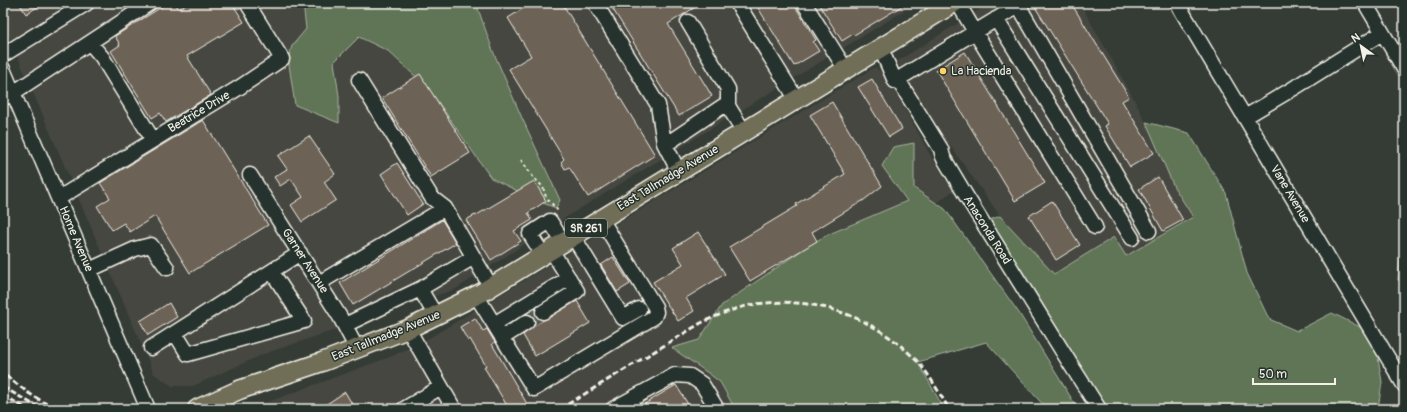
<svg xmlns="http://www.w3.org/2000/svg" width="1407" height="412" font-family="Pangolin,sans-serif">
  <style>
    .built { fill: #45473f }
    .green { fill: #5f7457; stroke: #aab2a0 }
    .building { fill: #6d6257; stroke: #f4f1e8 }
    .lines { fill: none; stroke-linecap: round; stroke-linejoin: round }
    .minor-tunnel { stroke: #515750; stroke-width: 14; stroke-dasharray: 14 7; stroke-linecap: butt }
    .minor-casing { stroke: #f4f1e8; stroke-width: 17 }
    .major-casing { stroke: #f4f1e8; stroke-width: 21 }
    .path { stroke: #f4f1e8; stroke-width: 2; stroke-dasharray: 3 3; stroke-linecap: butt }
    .minor { stroke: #26332d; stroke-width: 14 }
    .major { stroke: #716e59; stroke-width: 18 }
    .rail { stroke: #f4f1e8; stroke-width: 3; stroke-dasharray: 6 3; stroke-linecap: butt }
    .poi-dot { fill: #ffd166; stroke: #26332d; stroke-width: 1.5 }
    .labels { text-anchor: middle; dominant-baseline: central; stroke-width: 3; stroke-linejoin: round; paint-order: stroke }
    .shield { fill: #26332d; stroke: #b6b8b0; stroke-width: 1 }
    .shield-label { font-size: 11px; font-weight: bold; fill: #f4f1e8 }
    .poi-label { font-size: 12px; fill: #f4f1e8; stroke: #26332d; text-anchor: start }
    .street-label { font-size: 12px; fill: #f4f1e8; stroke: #26332d }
  </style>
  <rect width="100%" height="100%" fill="#343c35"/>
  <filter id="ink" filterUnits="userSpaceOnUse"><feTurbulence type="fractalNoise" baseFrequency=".025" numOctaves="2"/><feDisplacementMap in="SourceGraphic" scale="8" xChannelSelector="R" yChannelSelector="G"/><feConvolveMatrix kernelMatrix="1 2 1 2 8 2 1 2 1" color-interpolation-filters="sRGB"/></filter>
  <g filter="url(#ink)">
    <path class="built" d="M3,3H917L568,216L456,289L264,354L193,386H172L154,374L3,23Z
      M990,3H1080L1133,97L1194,216L1125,256L1114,237L1041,282L1000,216L934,123L896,62Z
      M875,67L887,76L932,158L953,191L937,203L914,188V144L882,166L907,201L827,235L896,409H249L392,356L429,338Z"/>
    <path class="green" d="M303,3H476L493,51L522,118L560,200L556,208L540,202L491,178L429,89L388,51L359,37L334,62L339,96V123L295,105L288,58L292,46L306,29Z
      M1146,122L1189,133L1226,193L1247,273L1269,319L1297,331L1332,313L1374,334L1382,382L1378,409H1105L987,221L1000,216L1054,274L1114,237L1126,256L1193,217L1174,187Z
      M914,143V188L945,209L1019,313L1078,409H1047L986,342L918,362L944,409H735L720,382L708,373L672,348L699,340L722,305L811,244L827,235L907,201L882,166L893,147Z
      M1400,257H1404V282L1398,280Z"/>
    <path class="building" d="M19,3H44L26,14Z
      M168,3H175L179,9L189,3H232L244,22L187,56L211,95L166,122L160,113L152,118L111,51L120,45L115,36Z
      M532,3H562L655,155L588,197L569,167L565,169L561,162L564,159L509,69L531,56L508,18Z
      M609,3H702L668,24L712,96L679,116Z
      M755,3H793L816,40L813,42L819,51L794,66Z
      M818,3H907L854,35L853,34L842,41Z
      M1042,3H1071L1129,97L1122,101L1154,153L1130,167L1105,126L1108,124L1035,7Z
      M965,52L1045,183L1015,201L936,70Z
      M420,74L470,153L431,177L382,98Z
      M872,79L902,129L889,137L858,87Z
      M832,102L882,186L864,200L812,232L817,241L750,281L729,247L797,206L796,204L845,174L810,115Z
      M203,120L268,225L190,273L155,216L130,232L124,223L112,230L97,206L110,198L100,183Z
      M309,136L335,174L324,182L336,200L302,222L291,205L303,197L291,179L280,186L274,177L287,169L278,156Z
      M397,163L423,204L407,215L381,174Z
      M1158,177L1183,220L1163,231L1139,189Z
      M534,181L546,201L528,213L532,220L514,231L521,241L491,260L466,220L475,215V216Z
      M1052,201L1080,245L1056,260L1029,216Z
      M442,220L456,243L353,305L340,283Z
      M698,232L725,274L686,298L694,311L678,321L653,282L683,264L673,248Z
      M613,257L630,284L617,292L601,265Z
      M577,301L590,323L535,356L523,335L535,325Z
      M169,303L177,317L148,335L140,321Z
      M475,318L483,331L487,329L494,341L495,342L492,344L530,409H509L484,367L486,366L470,339L468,341L460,327Z
      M676,385L691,409H636Z
      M345,392L355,409H319Z"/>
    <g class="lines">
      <path class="minor-tunnel" d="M527,322L543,312"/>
      <g class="minor-casing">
        <path id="minor" d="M595,3L658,105L664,143L679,172
          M737,3L797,100
          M804,3L846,70
          M958,3L975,32L1023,3
          M1017,3L1149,231
          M1177,3L1404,385
          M1365,3L1404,69
          M996,19L1132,238
          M688,22L728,89V106
          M90,43L102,57L153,140
          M881,49L895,81L900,83L941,149L943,157L965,194L1071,365L1099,409
          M3,55L87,3
          M3,69L148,409
          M359,80L432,198L445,208L491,287
          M895,81L975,32L1095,227
          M3,98L13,93L150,3
          M1245,117L1294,88L1382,33
          M665,145L723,106H728L744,132
          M250,175L340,317L357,349
          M59,198L240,87L282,59L247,3
          M573,236L623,318L639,309
          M543,255L530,234L550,221L563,242
          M89,270L135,249L151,245L167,268
          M319,283L445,208
          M420,289L436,316
          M476,295L534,389L654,317L656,312L655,307L601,219
          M543,312L577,291L551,250
          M494,324L569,278
          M345,325L420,289L474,257
          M408,329L454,409
          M175,333L188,354L304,321L272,272
          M502,338L527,322
          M151,348L300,253
          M404,409L441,387
          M613,409L675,375L690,376L702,384L717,409"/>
      </g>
      <g class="major-casing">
        <path id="major" d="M197,409L239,390L322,362L408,329L481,293L954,3"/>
      </g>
      <path class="path" d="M521,160L533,177L543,187L546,197L559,212"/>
      <use href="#minor" class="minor"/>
      <use href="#major" class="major"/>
      <path class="rail" d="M6,376L30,394L55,409
        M3,387L41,409
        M3,395L27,409
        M560,409L701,323C718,315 737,307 756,304C816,296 875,317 917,361C930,375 939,393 949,409"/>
    </g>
  </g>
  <circle class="poi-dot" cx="943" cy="71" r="4"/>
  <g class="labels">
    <rect class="shield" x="565" y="219" width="42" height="18" rx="3"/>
    <g class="shield-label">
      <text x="586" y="228">SR 261</text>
    </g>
    <g class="poi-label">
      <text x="951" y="71">La Hacienda</text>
    </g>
    <g class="street-label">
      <text transform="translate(199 112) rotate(-31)">Beatrice Drive</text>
      <text transform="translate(668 178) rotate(-31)">East Tallmadge Avenue</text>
      <text transform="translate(1290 194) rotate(59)">Vane Avenue</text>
      <text transform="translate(987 230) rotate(58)">Anaconda Road</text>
      <text transform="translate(76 239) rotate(67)">Home Avenue</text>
      <text transform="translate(305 261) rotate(57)">Garner Avenue</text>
      <text transform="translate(386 336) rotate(-22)">East Tallmadge Avenue</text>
    </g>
  </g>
  <rect width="1407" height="412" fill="none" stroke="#26332d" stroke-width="16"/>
  <rect x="8" y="8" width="1391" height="396" fill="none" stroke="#f4f1e8" stroke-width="1.5" filter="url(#ink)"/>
  <g transform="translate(1361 46) rotate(327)" stroke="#26332d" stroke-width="3" paint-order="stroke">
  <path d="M0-3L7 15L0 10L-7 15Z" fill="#f4f1e8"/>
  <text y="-6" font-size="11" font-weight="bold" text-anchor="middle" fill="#f4f1e8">N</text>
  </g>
  <path d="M1253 378v6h82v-6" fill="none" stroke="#f4f1e8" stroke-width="2"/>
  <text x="1259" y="378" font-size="12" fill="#f4f1e8" stroke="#26332d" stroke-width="3" paint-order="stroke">50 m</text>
</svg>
